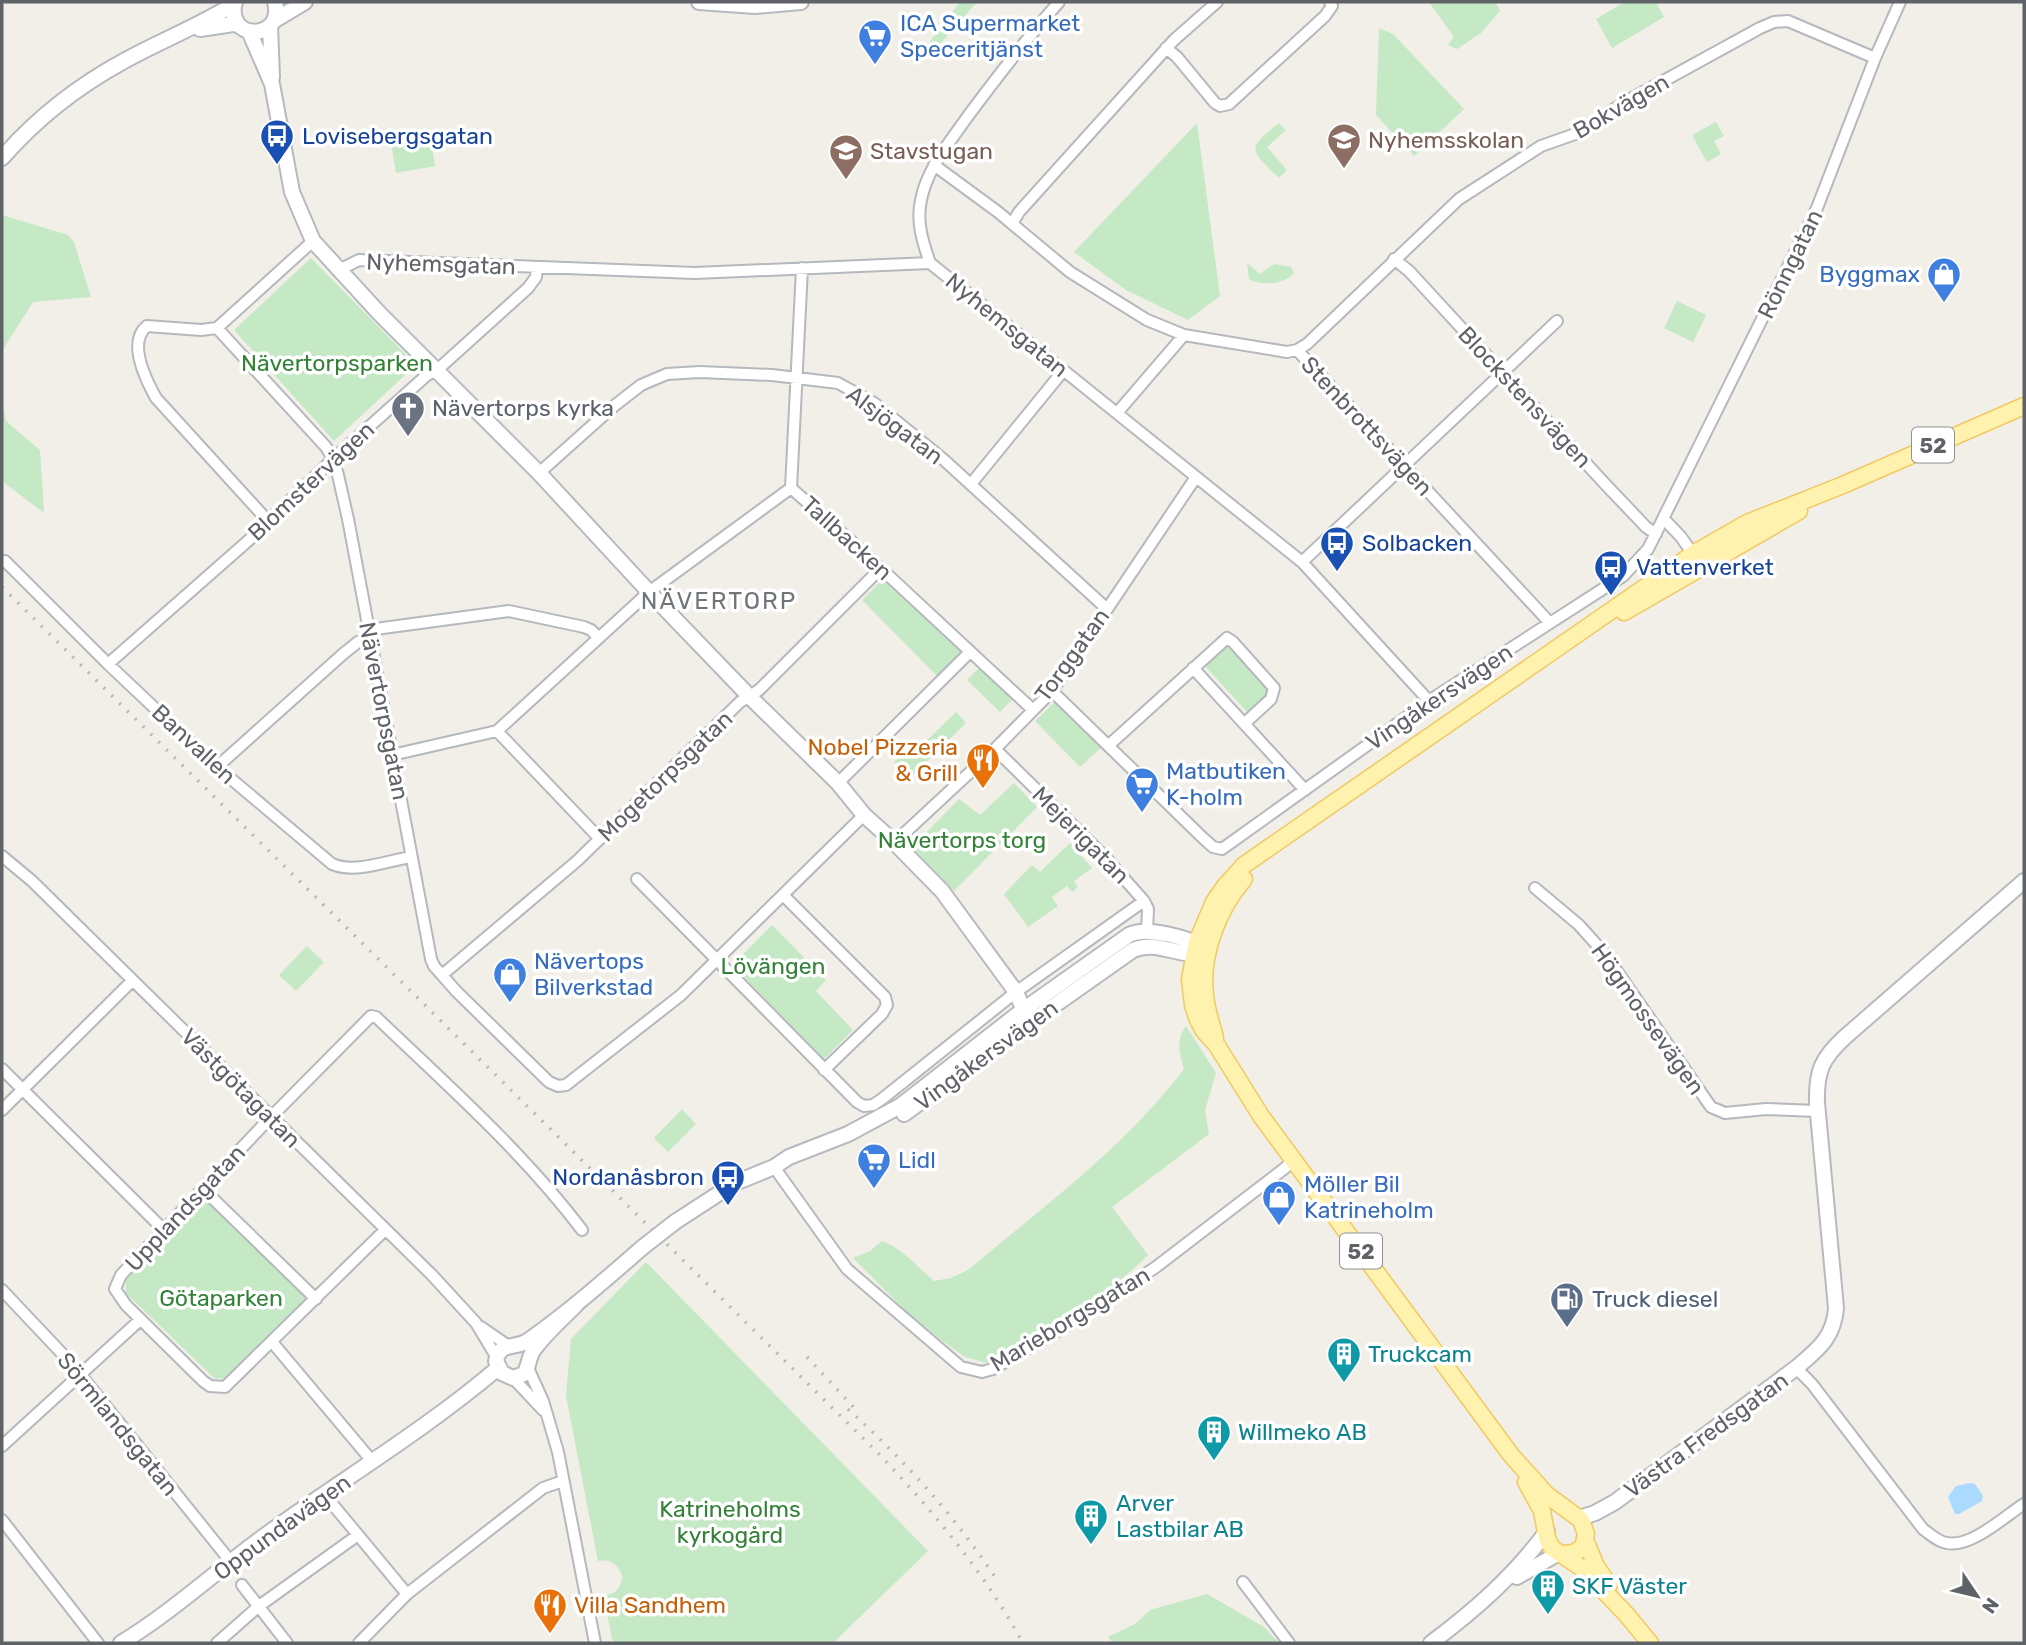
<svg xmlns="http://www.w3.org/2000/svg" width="2026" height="1645" font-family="Rubik,sans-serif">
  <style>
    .green { fill: #c5e8c5 }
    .water { fill: #aadaff }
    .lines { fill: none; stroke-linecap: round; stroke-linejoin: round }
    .street-casing { stroke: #b5b8bc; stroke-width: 14 }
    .secondary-casing { stroke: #b6babf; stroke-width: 18 }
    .primary-casing { stroke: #f2c960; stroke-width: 19 }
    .street { stroke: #fff; stroke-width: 10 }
    .secondary { stroke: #fff; stroke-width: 14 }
    .primary { stroke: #fff2af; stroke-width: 16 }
    .rail { stroke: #b6b7b8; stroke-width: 3.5; stroke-dasharray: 2 9; stroke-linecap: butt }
    .secondary-bridge-casing { stroke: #b6babf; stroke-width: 18; stroke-linecap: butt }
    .secondary-bridge { stroke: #fff; stroke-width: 14 }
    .labels { text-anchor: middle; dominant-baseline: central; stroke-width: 7; stroke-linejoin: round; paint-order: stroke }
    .shield { fill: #fff; stroke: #8f9295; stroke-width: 2 }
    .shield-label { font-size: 21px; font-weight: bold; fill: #5f6368 }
    .shop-label { font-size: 23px; fill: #366cbe; stroke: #fff; text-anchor: start }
    .street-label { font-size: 23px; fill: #5f6368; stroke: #fff }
    .transit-label { font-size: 23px; fill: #164399; stroke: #fff; text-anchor: start }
    .education-label { font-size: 23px; fill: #785e54; stroke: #fff; text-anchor: start }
    .park-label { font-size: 23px; fill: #348238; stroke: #fff }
    .worship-label { font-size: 23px; fill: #5b616d; stroke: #fff; text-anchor: start }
    .food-label { font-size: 23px; fill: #c56008; stroke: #fff; text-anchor: end }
    .service-label { font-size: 23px; fill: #4e5e75; stroke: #fff; text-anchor: start }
    .culture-label { font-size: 23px; fill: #0d838f; stroke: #fff; text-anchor: start }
    .neighbourhood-label { font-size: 24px; letter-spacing: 2px; fill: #70757a; stroke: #fff }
  </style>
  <rect width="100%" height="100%" fill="#f1efe8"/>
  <path class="green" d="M960,2H977L925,61L921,53Z
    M1429,2H1495L1500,11L1481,33L1457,49L1448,45L1454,37Z
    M1625,2H1656L1664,17L1612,48L1596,19Z
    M1379,28L1393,34L1464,109L1414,156L1376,115Z
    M1716,122L1724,136L1714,141L1721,154L1707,162L1692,135Z
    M1197,123L1220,296L1188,320L1126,290L1074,252Z
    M1279,123L1286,130L1267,147L1287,170L1279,178C1250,149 1245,150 1279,123Z
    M430,135L435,166L396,173L391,142Z
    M2,215L68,235L74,242L91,297L33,302L2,351Z
    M311,258L416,365L334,441L234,330Z
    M1247,263L1260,274L1274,264L1291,267L1294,273C1284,285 1262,286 1249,279Z
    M1677,301L1706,315L1693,342L1664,328Z
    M2,401L6,421L40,450L44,513L2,481Z
    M888,579L960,648L961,655L938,677L862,600L882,580Z
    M1230,643L1274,691L1249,714L1205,666Z
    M980,667L1013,699L1000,712L967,680Z
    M1059,698L1104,745L1080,767L1035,721Z
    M956,712L966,723L913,775H907L894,762L914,744L919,748Z
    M1014,783L1037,807L954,891L916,851L915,844L959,799L980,815Z
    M1070,843L1092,868L1074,881L1078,887L1072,892L1067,886L1052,897L1058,906L1028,927L1004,894L1032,865L1040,872Z
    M772,925L826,980L816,991L853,1030L824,1059L732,965Z
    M307,946L324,962L296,991L279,975Z
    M1186,1026L1216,1073L1205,1110L1209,1134L1112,1207L1148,1255C1103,1301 1042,1330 987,1363L965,1357L944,1342L910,1315L853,1258L870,1251L882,1241C902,1248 917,1267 934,1281L951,1278L968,1270C1043,1207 1124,1148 1184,1069C1179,1053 1176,1039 1186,1026Z
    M682,1109L696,1124L668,1152L654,1138Z
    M200,1200H210L311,1299L227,1379L214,1378L126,1293V1280Z
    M646,1262L928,1551L833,1643H616L612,1639L604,1596C616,1594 622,1587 622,1575C617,1563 610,1559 598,1561L566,1396L571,1339Z
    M1207,1594L1264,1627L1279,1643H1113L1108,1637L1135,1624L1150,1610Z"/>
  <path class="water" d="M1970,1483L1975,1484L1983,1496L1982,1501L1959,1514H1955L1948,1497L1956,1486Z"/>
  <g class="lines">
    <g class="street-casing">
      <path id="street" d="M1166,48L1177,57L1215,103L1220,106L1229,104L1325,16L1332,6L1330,2
        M934,165L998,212L1070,272L1147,320L1184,335L1287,352L1297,350L1307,344L1459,199L1541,146L1575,134L1627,101L1760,28L1774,22L1788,21L1875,58
        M1012,224L1019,212L1174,40L1217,2
        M1394,259L1409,271L1606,485L1646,527L1656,534
        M930,263C923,243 916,222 921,200C927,168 950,142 968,116C997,77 1027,38 1059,2
        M802,268L791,488L860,549L1033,710
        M339,270L359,260L695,273L930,263L1302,562L1429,701
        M217,328L326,447L333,459L338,475L348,519L431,959L434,966L456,991L549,1082L558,1086L566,1085L681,995L864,815
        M1297,350L1550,623
        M1117,413L1184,335
        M539,473L614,406L641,385L667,374L700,372L772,375L838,383L874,403L944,460L1106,608
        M971,484L1063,371
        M1664,519L1681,537L1693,554
        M268,521L156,398C146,380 127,342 147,326L201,330L217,328L313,241
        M5,561L108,664L217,767L332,864C355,874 386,861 411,857
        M1302,562L1557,321
        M368,630L509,611L584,627L591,630L599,638
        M108,664L249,540L333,459L427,375L436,371L528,288L536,277L537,267
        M1193,668L1305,790
        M1052,691L1204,839L1213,847L1222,849L1429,701L1623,576L1648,549L1817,208L1875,58L1900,2
        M497,731L600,839
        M1109,745L1227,638L1233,642L1274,688L1271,699L1245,723
        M995,749L1105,857L1144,901L1148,909L1147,931
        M392,755L497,731L649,592L791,488
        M217,767L343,654L358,642L369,638
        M838,783L970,652
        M895,842L995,749L1052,691L1196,477
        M2,856L32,881L432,1275L476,1323L497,1358
        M637,879L857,1102L864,1106L873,1105L882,1099L1016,992L1144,901
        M1535,888L1579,925L1605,954L1711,1107L1725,1113L1766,1109L1818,1111
        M783,895L885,997L887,1005L882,1014L824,1070
        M442,975L577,861L740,702L759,690L881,568
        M2,1069L164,1230
        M2,1110L132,981
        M774,1167L847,1269L961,1367L982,1372L993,1369L1078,1319L1156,1267L1285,1168L1293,1160
        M203,1189L316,1299
        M385,1230L225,1387L210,1386L203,1381L126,1305L115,1289L121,1275L270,1118L371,1016L376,1017C447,1085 522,1151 582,1230
        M2,1290L71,1363L231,1562
        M481,1327L507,1345
        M272,1342L372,1461
        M528,1368L543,1401L558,1452L595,1643
        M1796,1368L1812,1384L1923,1529C1930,1534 1938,1542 1947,1543C1971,1548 2005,1516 2024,1504
        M513,1378L543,1410
        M2,1446L140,1320
        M324,1494L407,1594
        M2,1520L98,1643
        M1243,1582L1289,1643
        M242,1585L287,1643
        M217,1643L259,1606L358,1535
        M359,1643L407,1594L543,1488L563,1481"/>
    </g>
    <g class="secondary-casing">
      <path id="secondary" d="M235,2C224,41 285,42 275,2
        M699,2L755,6L801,2
        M275,20L305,2
        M270,26L272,77
        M200,29L233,24L239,25
        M249,31L272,84L292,192L313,241L379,313L539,473L649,592L750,697L838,783L864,815L893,841L942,891L1016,992L1029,1023
        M2,158C36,119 78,86 124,61C160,41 199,26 234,4
        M904,1114L1001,1043L1133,950C1157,939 1180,959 1204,952
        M675,1222L735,1183L774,1167L789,1157L848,1134L900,1106L1023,1010L1129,935C1146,926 1191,938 1206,949
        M576,1305C562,1319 547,1332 535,1348C528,1356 530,1365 524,1374L513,1378L502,1373L496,1361C500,1340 516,1350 529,1340C569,1312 606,1279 643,1247
        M1579,1518L1595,1513L1615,1502L1796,1368C1817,1350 1834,1338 1836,1308L1817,1103C1816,1071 1822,1058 1845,1037L2024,881
        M1517,1577L1559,1553
        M121,1643C172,1612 215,1572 263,1537C341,1480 424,1431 498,1368
        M1431,1643C1475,1610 1514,1576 1547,1531"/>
    </g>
    <g class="primary-casing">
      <path id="primary" d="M1624,612L1799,511
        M1215,1038C1212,1024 1206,1010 1205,995C1200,955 1218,909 1244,879
        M1526,1482L1542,1511L1547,1538L1552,1548L1583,1569L1626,1614L1650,1643
        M1585,1540L1596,1566L1609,1585
        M1564,1554L1574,1553L1583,1547L1586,1534L1581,1520L1547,1495L1511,1455L1261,1116L1216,1044L1204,1031L1198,1020L1193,1005L1190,979L1197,942L1214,902L1225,886L1244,865L1693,554L1747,523L1843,485L2024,406"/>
    </g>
    <use href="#street" class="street"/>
    <use href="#secondary" class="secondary"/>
    <use href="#primary" class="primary"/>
    <path class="rail" d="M2,587L877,1452C933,1511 984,1572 1023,1643
      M807,1357L858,1412
      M848,1409C903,1459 954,1515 995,1577"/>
    <g class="secondary-bridge-casing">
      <path id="secondary-bridge" d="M643,1247L675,1222"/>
    </g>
    <use href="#secondary-bridge" class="secondary-bridge"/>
  </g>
  <defs>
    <g id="supermarket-pin" transform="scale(1.75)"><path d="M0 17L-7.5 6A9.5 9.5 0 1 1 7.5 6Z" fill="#3f7fe0" stroke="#fff"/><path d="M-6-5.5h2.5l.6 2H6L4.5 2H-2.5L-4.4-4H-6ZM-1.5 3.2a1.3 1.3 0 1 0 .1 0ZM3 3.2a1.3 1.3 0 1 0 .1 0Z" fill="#fff"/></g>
    <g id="bus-pin" transform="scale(1.75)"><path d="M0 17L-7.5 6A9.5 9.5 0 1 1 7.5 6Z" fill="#1a4fb4" stroke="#fff"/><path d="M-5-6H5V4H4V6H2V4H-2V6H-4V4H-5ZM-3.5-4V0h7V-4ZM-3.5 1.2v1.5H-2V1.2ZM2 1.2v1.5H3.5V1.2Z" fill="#fff"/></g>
    <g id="school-pin" transform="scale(1.75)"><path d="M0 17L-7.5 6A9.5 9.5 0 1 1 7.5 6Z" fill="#8d6e63" stroke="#fff"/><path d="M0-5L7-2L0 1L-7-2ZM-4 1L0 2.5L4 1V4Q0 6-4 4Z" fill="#fff"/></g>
    <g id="shop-pin" transform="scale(1.75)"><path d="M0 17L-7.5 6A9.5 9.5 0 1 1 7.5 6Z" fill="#3f7fe0" stroke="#fff"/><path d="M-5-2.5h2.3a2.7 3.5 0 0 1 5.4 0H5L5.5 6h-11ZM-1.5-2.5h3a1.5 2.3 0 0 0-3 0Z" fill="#fff"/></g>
    <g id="church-pin" transform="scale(1.75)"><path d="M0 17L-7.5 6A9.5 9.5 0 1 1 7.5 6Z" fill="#6b7280" stroke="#fff"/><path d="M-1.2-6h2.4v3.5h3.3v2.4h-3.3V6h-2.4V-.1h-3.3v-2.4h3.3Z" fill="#fff"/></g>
    <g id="restaurant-pin" transform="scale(1.75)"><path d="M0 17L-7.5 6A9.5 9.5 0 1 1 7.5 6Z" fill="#e8710a" stroke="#fff"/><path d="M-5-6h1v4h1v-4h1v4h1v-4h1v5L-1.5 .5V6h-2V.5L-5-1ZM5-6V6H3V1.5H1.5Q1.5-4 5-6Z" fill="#fff"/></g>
    <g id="fuel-pin" transform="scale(1.75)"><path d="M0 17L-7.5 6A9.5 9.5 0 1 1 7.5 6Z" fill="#5c6f8a" stroke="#fff"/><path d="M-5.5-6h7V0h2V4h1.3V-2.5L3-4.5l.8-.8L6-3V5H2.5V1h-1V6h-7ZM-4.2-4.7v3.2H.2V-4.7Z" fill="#fff"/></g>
    <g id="building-pin" transform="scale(1.75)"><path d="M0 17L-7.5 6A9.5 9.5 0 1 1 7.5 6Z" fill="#0f9aa8" stroke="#fff"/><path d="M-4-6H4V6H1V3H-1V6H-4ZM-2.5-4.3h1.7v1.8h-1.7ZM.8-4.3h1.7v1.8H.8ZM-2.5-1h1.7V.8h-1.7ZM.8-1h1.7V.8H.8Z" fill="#fff"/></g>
  </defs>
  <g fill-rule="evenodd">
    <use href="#supermarket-pin" x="875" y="36"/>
    <use href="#bus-pin" x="277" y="136"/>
    <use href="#school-pin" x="1344" y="140"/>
    <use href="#school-pin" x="846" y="151"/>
    <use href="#shop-pin" x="1944" y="274"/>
    <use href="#church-pin" x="408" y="408"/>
    <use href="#bus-pin" x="1337" y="543"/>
    <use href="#bus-pin" x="1611" y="567"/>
    <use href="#restaurant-pin" x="983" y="760"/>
    <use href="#supermarket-pin" x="1142" y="784"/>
    <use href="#shop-pin" x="510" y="974"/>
    <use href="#supermarket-pin" x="874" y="1160"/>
    <use href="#bus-pin" x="728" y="1177"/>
    <use href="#shop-pin" x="1279" y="1197"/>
    <use href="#fuel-pin" x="1567" y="1299"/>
    <use href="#building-pin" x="1344" y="1354"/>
    <use href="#building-pin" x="1214" y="1432"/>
    <use href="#building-pin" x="1091" y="1516"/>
    <use href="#building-pin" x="1548" y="1586"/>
    <use href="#restaurant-pin" x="550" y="1605"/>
  </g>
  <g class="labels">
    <g class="shield">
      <rect x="1912" y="427.5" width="42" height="35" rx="5"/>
      <rect x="1340" y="1233.5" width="42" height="35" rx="5"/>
    </g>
    <g class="shield-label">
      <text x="1933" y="445">52</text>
      <text x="1361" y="1251">52</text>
    </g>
    <g class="shop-label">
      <text x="900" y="23">ICA Supermarket<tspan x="900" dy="26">Speceritjänst</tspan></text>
      <text x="1920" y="274" text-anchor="end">Byggmax</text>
      <text x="1166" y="771">Matbutiken<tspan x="1166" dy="26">K-holm</tspan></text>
      <text x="534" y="961">Nävertops<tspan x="534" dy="26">Bilverkstad</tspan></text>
      <text x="898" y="1160">Lidl</text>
      <text x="1304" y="1184">Möller Bil<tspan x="1304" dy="26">Katrineholm</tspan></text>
    </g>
    <g class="street-label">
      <text transform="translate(1621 106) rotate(-30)">Bokvägen</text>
      <text transform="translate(441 264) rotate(2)">Nyhemsgatan</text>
      <text transform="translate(1790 264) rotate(-64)">Rönngatan</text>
      <text transform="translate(1007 325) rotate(39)">Nyhemsgatan</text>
      <text transform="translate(1525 397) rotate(47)">Blockstensvägen</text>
      <text transform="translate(895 425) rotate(37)">Alsjögatan</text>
      <text transform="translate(1367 426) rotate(47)">Stenbrottsvägen</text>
      <text transform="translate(311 481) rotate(-43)">Blomstervägen</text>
      <text transform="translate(847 538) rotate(42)">Tallbacken</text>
      <text transform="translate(1072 655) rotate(-54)">Torggatan</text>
      <text transform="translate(1439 697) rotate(-34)">Vingåkersvägen</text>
      <text transform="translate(384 711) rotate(79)">Nävertorpsgatan</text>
      <text transform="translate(194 744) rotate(43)">Banvallen</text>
      <text transform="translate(665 776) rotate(-44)">Mogetorpsgatan</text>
      <text transform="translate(1081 835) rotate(45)">Mejerigatan</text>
      <text transform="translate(1648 1019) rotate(55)">Högmossevägen</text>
      <text transform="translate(986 1055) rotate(-36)">Vingåkersvägen</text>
      <text transform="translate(241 1088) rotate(45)">Västgötagatan</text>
      <text transform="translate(185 1208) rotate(-47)">Upplandsgatan</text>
      <text transform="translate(1070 1319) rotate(-31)">Marieborgsgatan</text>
      <text transform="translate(118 1424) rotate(51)">Sörmlandsgatan</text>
      <text transform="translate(1706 1435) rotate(-36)">Västra Fredsgatan</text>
      <text transform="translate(282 1527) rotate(-36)">Oppundavägen</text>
    </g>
    <g class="transit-label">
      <text x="302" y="136">Lovisebergsgatan</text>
      <text x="1362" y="543">Solbacken</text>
      <text x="1636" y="567">Vattenverket</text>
      <text x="704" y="1177" text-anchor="end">Nordanåsbron</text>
    </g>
    <g class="education-label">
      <text x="1368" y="140">Nyhemsskolan</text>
      <text x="870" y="151">Stavstugan</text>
    </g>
    <g class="park-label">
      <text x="337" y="363">Nävertorpsparken</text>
      <text x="962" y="840">Nävertorps torg</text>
      <text x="773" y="966">Lövängen</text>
      <text x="221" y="1298">Götaparken</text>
      <text x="730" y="1509">Katrineholms<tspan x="730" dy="26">kyrkogård</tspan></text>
    </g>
    <g class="worship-label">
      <text x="432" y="408">Nävertorps kyrka</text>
    </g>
    <g class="food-label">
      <text x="958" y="747">Nobel Pizzeria<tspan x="958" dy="26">&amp; Grill</tspan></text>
      <text x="574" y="1605" text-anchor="start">Villa Sandhem</text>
    </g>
    <g class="service-label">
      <text x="1592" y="1299">Truck diesel</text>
    </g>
    <g class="culture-label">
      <text x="1368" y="1354">Truckcam</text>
      <text x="1238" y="1432">Willmeko AB</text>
      <text x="1116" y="1503">Arver<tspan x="1116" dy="26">Lastbilar AB</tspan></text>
      <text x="1572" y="1586">SKF Väster</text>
    </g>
    <g class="neighbourhood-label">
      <text x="719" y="601">NÄVERTORP</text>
    </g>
  </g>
  <rect width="2026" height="1645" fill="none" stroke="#5f6368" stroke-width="7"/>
  <g transform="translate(1977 1596) rotate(125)" stroke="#ffffff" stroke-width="5" paint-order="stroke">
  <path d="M0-5L12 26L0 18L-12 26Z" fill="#5f6368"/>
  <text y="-10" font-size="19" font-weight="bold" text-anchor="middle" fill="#5f6368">N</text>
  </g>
</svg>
